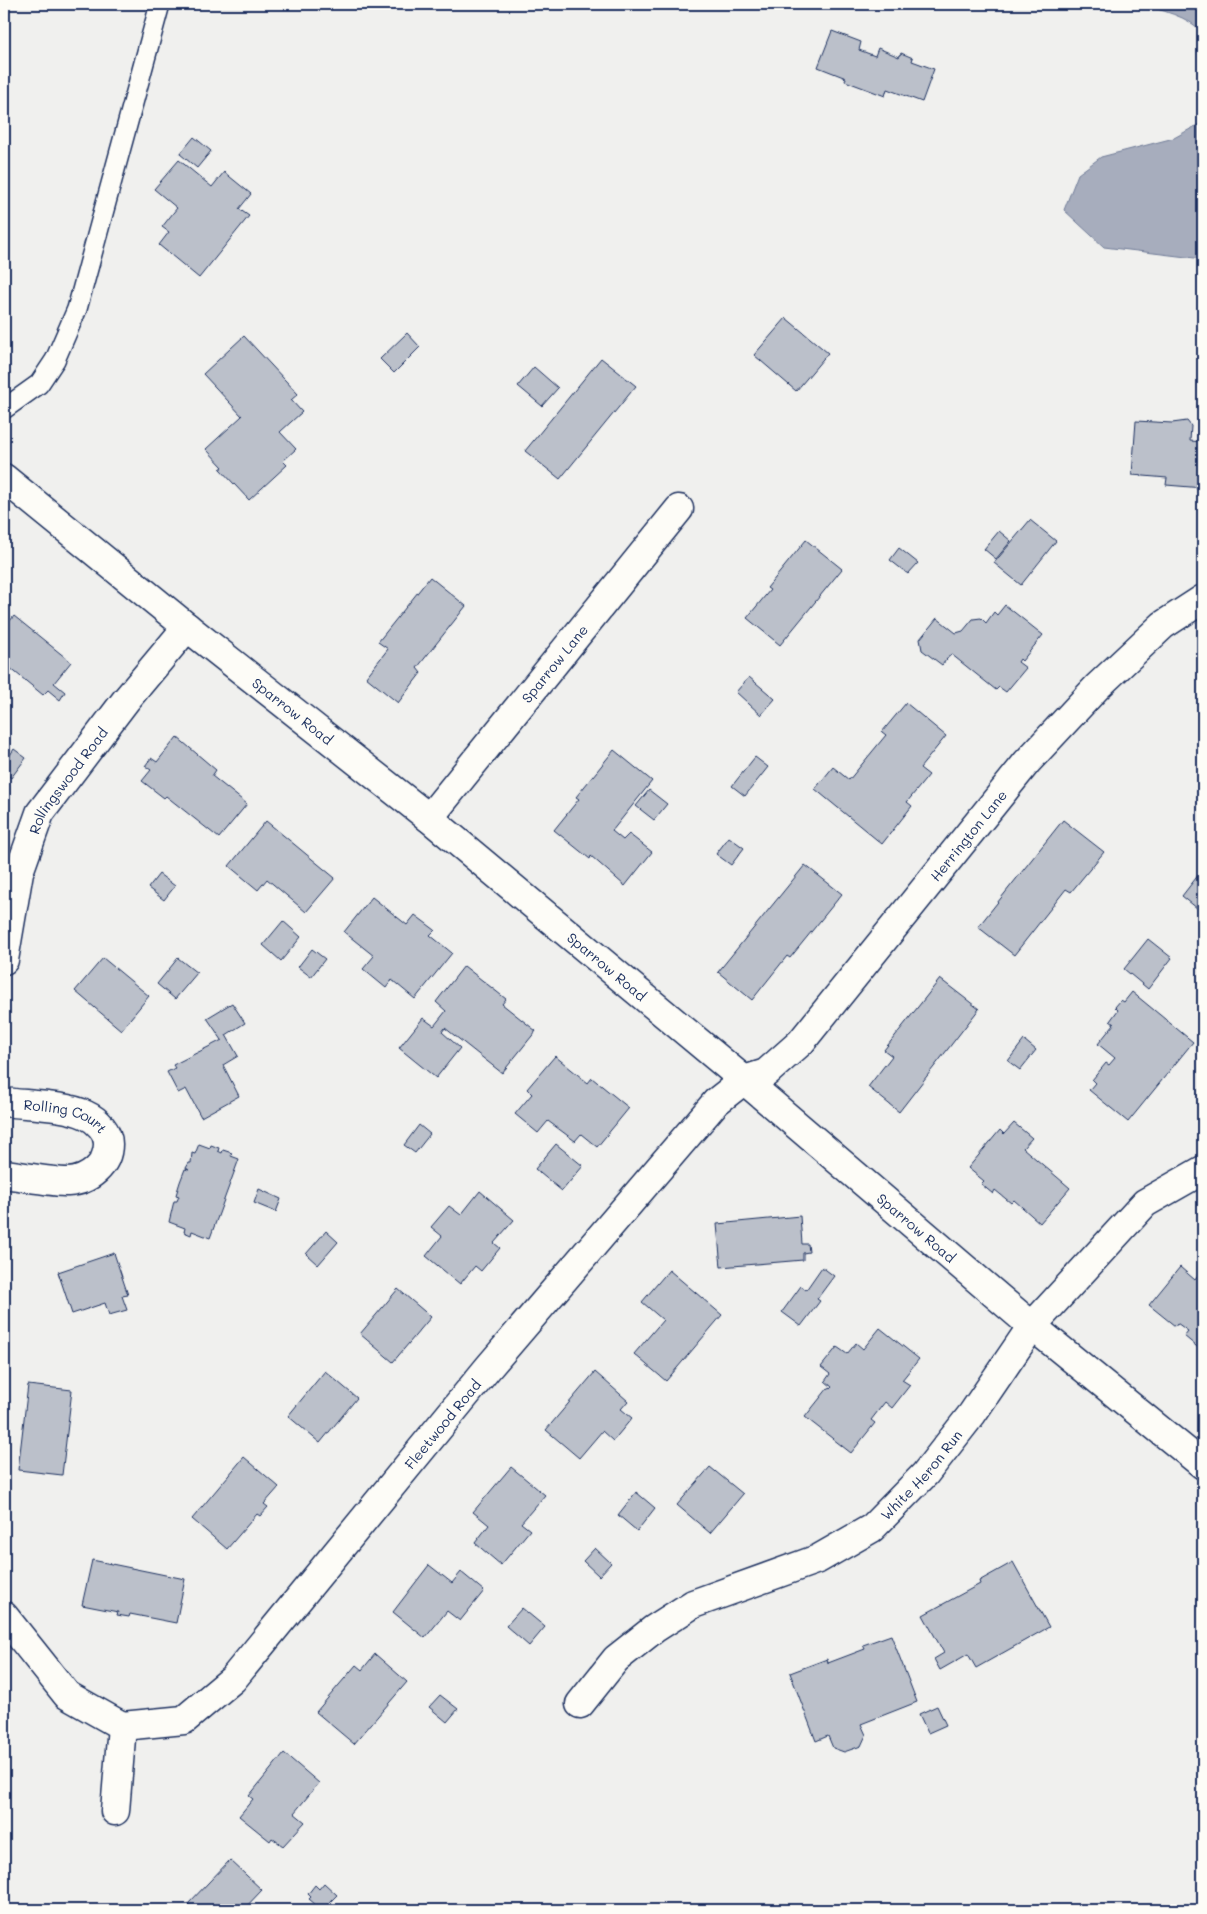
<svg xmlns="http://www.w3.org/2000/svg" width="1207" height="1914" font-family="Mali,sans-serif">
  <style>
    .water { fill: #a7adbd; stroke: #6f7b97 }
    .building { fill: #bbc0ca; stroke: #1b2f5e }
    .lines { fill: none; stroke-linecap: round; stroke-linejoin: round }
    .lane-casing { stroke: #1b2f5e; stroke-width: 22 }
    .street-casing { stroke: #1b2f5e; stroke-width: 31 }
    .lane { stroke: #fdfcf7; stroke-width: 19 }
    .street { stroke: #fdfcf7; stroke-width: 28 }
    .labels { text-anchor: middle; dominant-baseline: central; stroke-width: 4; stroke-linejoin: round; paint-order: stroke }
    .street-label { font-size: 14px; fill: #1b2f5e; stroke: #fdfcf7 }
  </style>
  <rect width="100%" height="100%" fill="#f0f0ee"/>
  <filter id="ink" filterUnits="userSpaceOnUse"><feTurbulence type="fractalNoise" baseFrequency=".02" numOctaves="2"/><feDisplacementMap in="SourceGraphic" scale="10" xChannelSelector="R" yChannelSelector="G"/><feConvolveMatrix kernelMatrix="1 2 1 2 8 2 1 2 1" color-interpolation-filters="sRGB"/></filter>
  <g filter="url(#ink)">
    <path class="water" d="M1139,4H1203V33C1189,16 1160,10 1139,4Z
      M1203,122V259L1104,247L1064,210L1078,174L1101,157L1174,138Z"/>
    <path class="building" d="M832,31L861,42L859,50L875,56L878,48L899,57L901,53L913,58L912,61L934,69L922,102L887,89L885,96L845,81L846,78L818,67Z
      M194,137L211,151L197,168L180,154Z
      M179,160L212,187L224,172L251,194L239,209L249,216L199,278L159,245L169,232L162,227L177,208L154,189Z
      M786,318L828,353L796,391L754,355Z
      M407,333L420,347L394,373L380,359Z
      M244,336L298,394L291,400L302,412L280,432L296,449L283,461L287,465L249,500L220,469L223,467L206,449L242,416L203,374Z
      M601,358L636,386L560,479L525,451Z
      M534,367L558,388L542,406L518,386Z
      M1136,421L1172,423L1187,421L1191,426L1190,441L1203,442V488L1166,485L1167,478L1132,475Z
      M1030,520L1056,541L1021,585L994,563Z
      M999,531L1011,541L996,559L984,549Z
      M806,540L842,569L780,645L747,618L770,590L767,588Z
      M899,548L918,563L908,574L890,560Z
      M430,577L466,606L417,668L421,673L398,703L366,677L388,649L378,642Z
      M1005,605L1043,635L1022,661L1020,659L1018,662L1026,668L1006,692L999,687L996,690L951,654L942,665L922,650L920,639L937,618L956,633L963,631L973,619L981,618L986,623L994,612L997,615Z
      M14,616L71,662L54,683L65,692L60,700L48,690L43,695L4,663V628Z
      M749,677L775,699L761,715L736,692Z
      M906,703L946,736L920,768L929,775L907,802L912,806L882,844L815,789L833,767L849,780L886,735L882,732Z
      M177,737L216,770L212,776L247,804L219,838L166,796L164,798L142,781L151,770L145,766L151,758L157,762Z
      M14,749L26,758L11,778L4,772V764Z
      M614,750L652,781L612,831L623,840L629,834L652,852L625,886L591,856L590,859L554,830L579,799L576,797Z
      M755,757L768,767L745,796L732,786Z
      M649,790L667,804L654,820L636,806Z
      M1063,820L1104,852L1071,892L1066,889L1014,955L978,927Z
      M266,821L335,878L306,912L267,879L258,890L229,866Z
      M729,837L744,848L731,865L716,854Z
      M805,865L842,894L790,958L787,956L752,1000L718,972Z
      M1203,869V913L1182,896Z
      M159,874L175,886L164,900L148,888Z
      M372,897L407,925L415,915L435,930L430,935L452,953L415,999L392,980L386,988L363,969L374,956L344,932Z
      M283,921L301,937L281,961L263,945Z
      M1148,939L1172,958L1148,989L1124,969Z
      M312,949L325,959L311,977L298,967Z
      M103,958L149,996L121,1030L75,991Z
      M178,958L197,973L175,999L157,984Z
      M464,966L506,999L502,1004L536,1031L502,1073L445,1028L442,1032L460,1048L436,1078L399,1048L423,1018L434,1026L446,1011L436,1002Z
      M940,979L979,1009L899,1112L868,1087L892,1056L884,1050Z
      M1132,992L1193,1042L1128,1122L1089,1090L1095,1083L1092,1080L1106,1063L1109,1065L1115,1058L1098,1044L1114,1024L1110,1021L1118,1010L1115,1007L1121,1000L1124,1002Z
      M232,1003L245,1023L226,1035L238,1056L223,1065L239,1096L201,1117L186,1089L178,1093L167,1072L175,1068L173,1065L222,1040L207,1018Z
      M1024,1040L1036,1050L1020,1070L1008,1061Z
      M555,1056L588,1083L592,1078L629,1108L597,1147L581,1134L575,1141L548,1121L538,1133L515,1114L532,1094L527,1089Z
      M1014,1123L1032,1138L1023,1148L1070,1188L1040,1223L1014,1200L1011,1203L995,1190L993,1194L981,1184L984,1181L968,1168L1000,1130L1004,1134Z
      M419,1125L430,1134L415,1153L404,1145Z
      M199,1144L210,1148L211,1145L219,1148L218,1151L222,1153L223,1150L232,1153L231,1156L239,1159L210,1238L192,1231L191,1235L184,1232L185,1228L169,1222L174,1201H177L179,1196L176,1195L180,1182L185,1169L189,1170L186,1168L189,1163H191L192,1153L195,1154Z
      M556,1144L583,1166L562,1191L535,1169Z
      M259,1189L281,1199L276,1212L254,1203Z
      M480,1191L514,1220L494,1243L500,1248L481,1271L475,1266L460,1284L426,1256L442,1236L431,1227L449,1206L461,1215Z
      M800,1216L802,1244H808L809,1252L803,1253V1260L721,1267L717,1224Z
      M326,1231L338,1242L318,1265L306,1254Z
      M114,1253L128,1295L122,1296L127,1310L109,1315L105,1303L72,1314L58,1272Z
      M822,1267L834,1276L817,1299L820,1301L801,1326L782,1312L801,1286L806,1290Z
      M1180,1267L1195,1280L1198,1276L1203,1280L1202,1351L1184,1336L1188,1331L1177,1323L1175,1326L1149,1305Z
      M669,1270L722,1315L666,1381L634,1354L663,1320L642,1302Z
      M398,1289L431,1317L393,1362L360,1334Z
      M880,1328L919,1359L902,1380L910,1385L892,1408L885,1402L871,1420L875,1423L851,1453L805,1417L828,1388L830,1389L832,1387L825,1381L830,1374L821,1367L837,1347L847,1354L856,1343L863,1349Z
      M325,1371L357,1398L320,1443L288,1416Z
      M595,1372L628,1401L621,1409L632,1418L613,1441L602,1431L579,1458L546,1430Z
      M28,1385L72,1390L62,1475L18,1470Z
      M244,1457L279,1487L264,1504L268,1507L260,1516L257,1514L227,1549L192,1519Z
      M511,1467L545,1495L521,1523L530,1530L501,1565L475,1543L489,1525L473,1512Z
      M710,1467L743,1494L710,1533L677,1505Z
      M636,1492L655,1508L637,1531L618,1515Z
      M595,1548L611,1563L599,1576L583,1561Z
      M92,1560L185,1579L176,1623L130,1614L129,1617L117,1615L118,1612L82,1605Z
      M1013,1562L1049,1627L976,1668L968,1654L940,1670L934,1659L944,1653L923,1615L980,1584L979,1581Z
      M429,1565L452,1583L461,1572L484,1591L460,1621L447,1611L425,1638L393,1612Z
      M522,1608L545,1627L529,1646L506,1626Z
      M891,1635L917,1702L861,1724L866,1735L861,1746L844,1752L833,1748L828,1736L816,1741L790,1673L827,1659L828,1663L865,1649L863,1645Z
      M375,1654L407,1682L354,1744L316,1712L356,1665L362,1670Z
      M440,1695L458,1709L447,1722L429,1707Z
      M937,1706L946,1725L928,1733L919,1714Z
      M284,1753L319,1783L294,1813L305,1822L283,1846L272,1838L270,1841L239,1816L253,1799L249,1796Z
      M230,1860L262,1890L243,1910H193L194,1909L188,1904Z
      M324,1883L337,1895L322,1910L309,1899L311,1897L308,1894L315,1885L319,1889Z"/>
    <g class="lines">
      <g class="lane-casing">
        <path id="lane" d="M4,409L39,384L55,360L77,309L160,4"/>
      </g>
      <g class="street-casing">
        <g id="street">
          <path id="s1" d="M4,478L187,627L429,818L744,1080L1032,1326L1203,1465"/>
          <path id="s2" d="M429,818L679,509"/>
          <path id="s3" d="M4,960L19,872L40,813L126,700L187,627"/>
          <path id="s4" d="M4,1102C27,1105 66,1105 86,1115C97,1120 108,1131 108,1144C108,1165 89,1181 68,1182C49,1182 23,1176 4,1174"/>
          <path d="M4,1616L67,1695L122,1726"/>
          <path id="s5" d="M580,1704L616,1659L654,1629L693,1604L818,1559L872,1528L925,1474L972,1414L1032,1326L1145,1203L1203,1170"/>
          <path id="s6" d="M122,1726L184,1720L233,1679L488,1368L716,1102L744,1080L766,1073L801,1042L1027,762L1097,687L1163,625L1203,599"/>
          <path d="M115,1811L122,1726"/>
        </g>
      </g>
      <use href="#lane" class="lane"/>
      <use href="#street" class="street"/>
    </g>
  </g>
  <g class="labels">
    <g class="street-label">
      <text stroke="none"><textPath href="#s2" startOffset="199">Sparrow Lane</textPath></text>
      <text stroke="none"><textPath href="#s1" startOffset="371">Sparrow Road</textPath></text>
      <text stroke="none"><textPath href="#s3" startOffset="194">Rollingswood Road</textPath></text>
      <text stroke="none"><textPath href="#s6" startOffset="1250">Herrington Lane</textPath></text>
      <text stroke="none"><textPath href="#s1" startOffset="776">Sparrow Road</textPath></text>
      <text stroke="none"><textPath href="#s4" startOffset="64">Rolling Court</textPath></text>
      <text stroke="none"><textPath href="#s1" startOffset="1181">Sparrow Road</textPath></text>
      <text stroke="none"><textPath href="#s6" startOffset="456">Fleetwood Road</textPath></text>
      <text stroke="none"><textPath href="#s5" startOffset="420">White Heron Run</textPath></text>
    </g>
  </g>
  <rect width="1207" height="1914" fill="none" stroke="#fdfcf7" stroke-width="20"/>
  <rect x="10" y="10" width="1187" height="1894" fill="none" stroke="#1b2f5e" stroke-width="2" filter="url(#ink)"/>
</svg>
